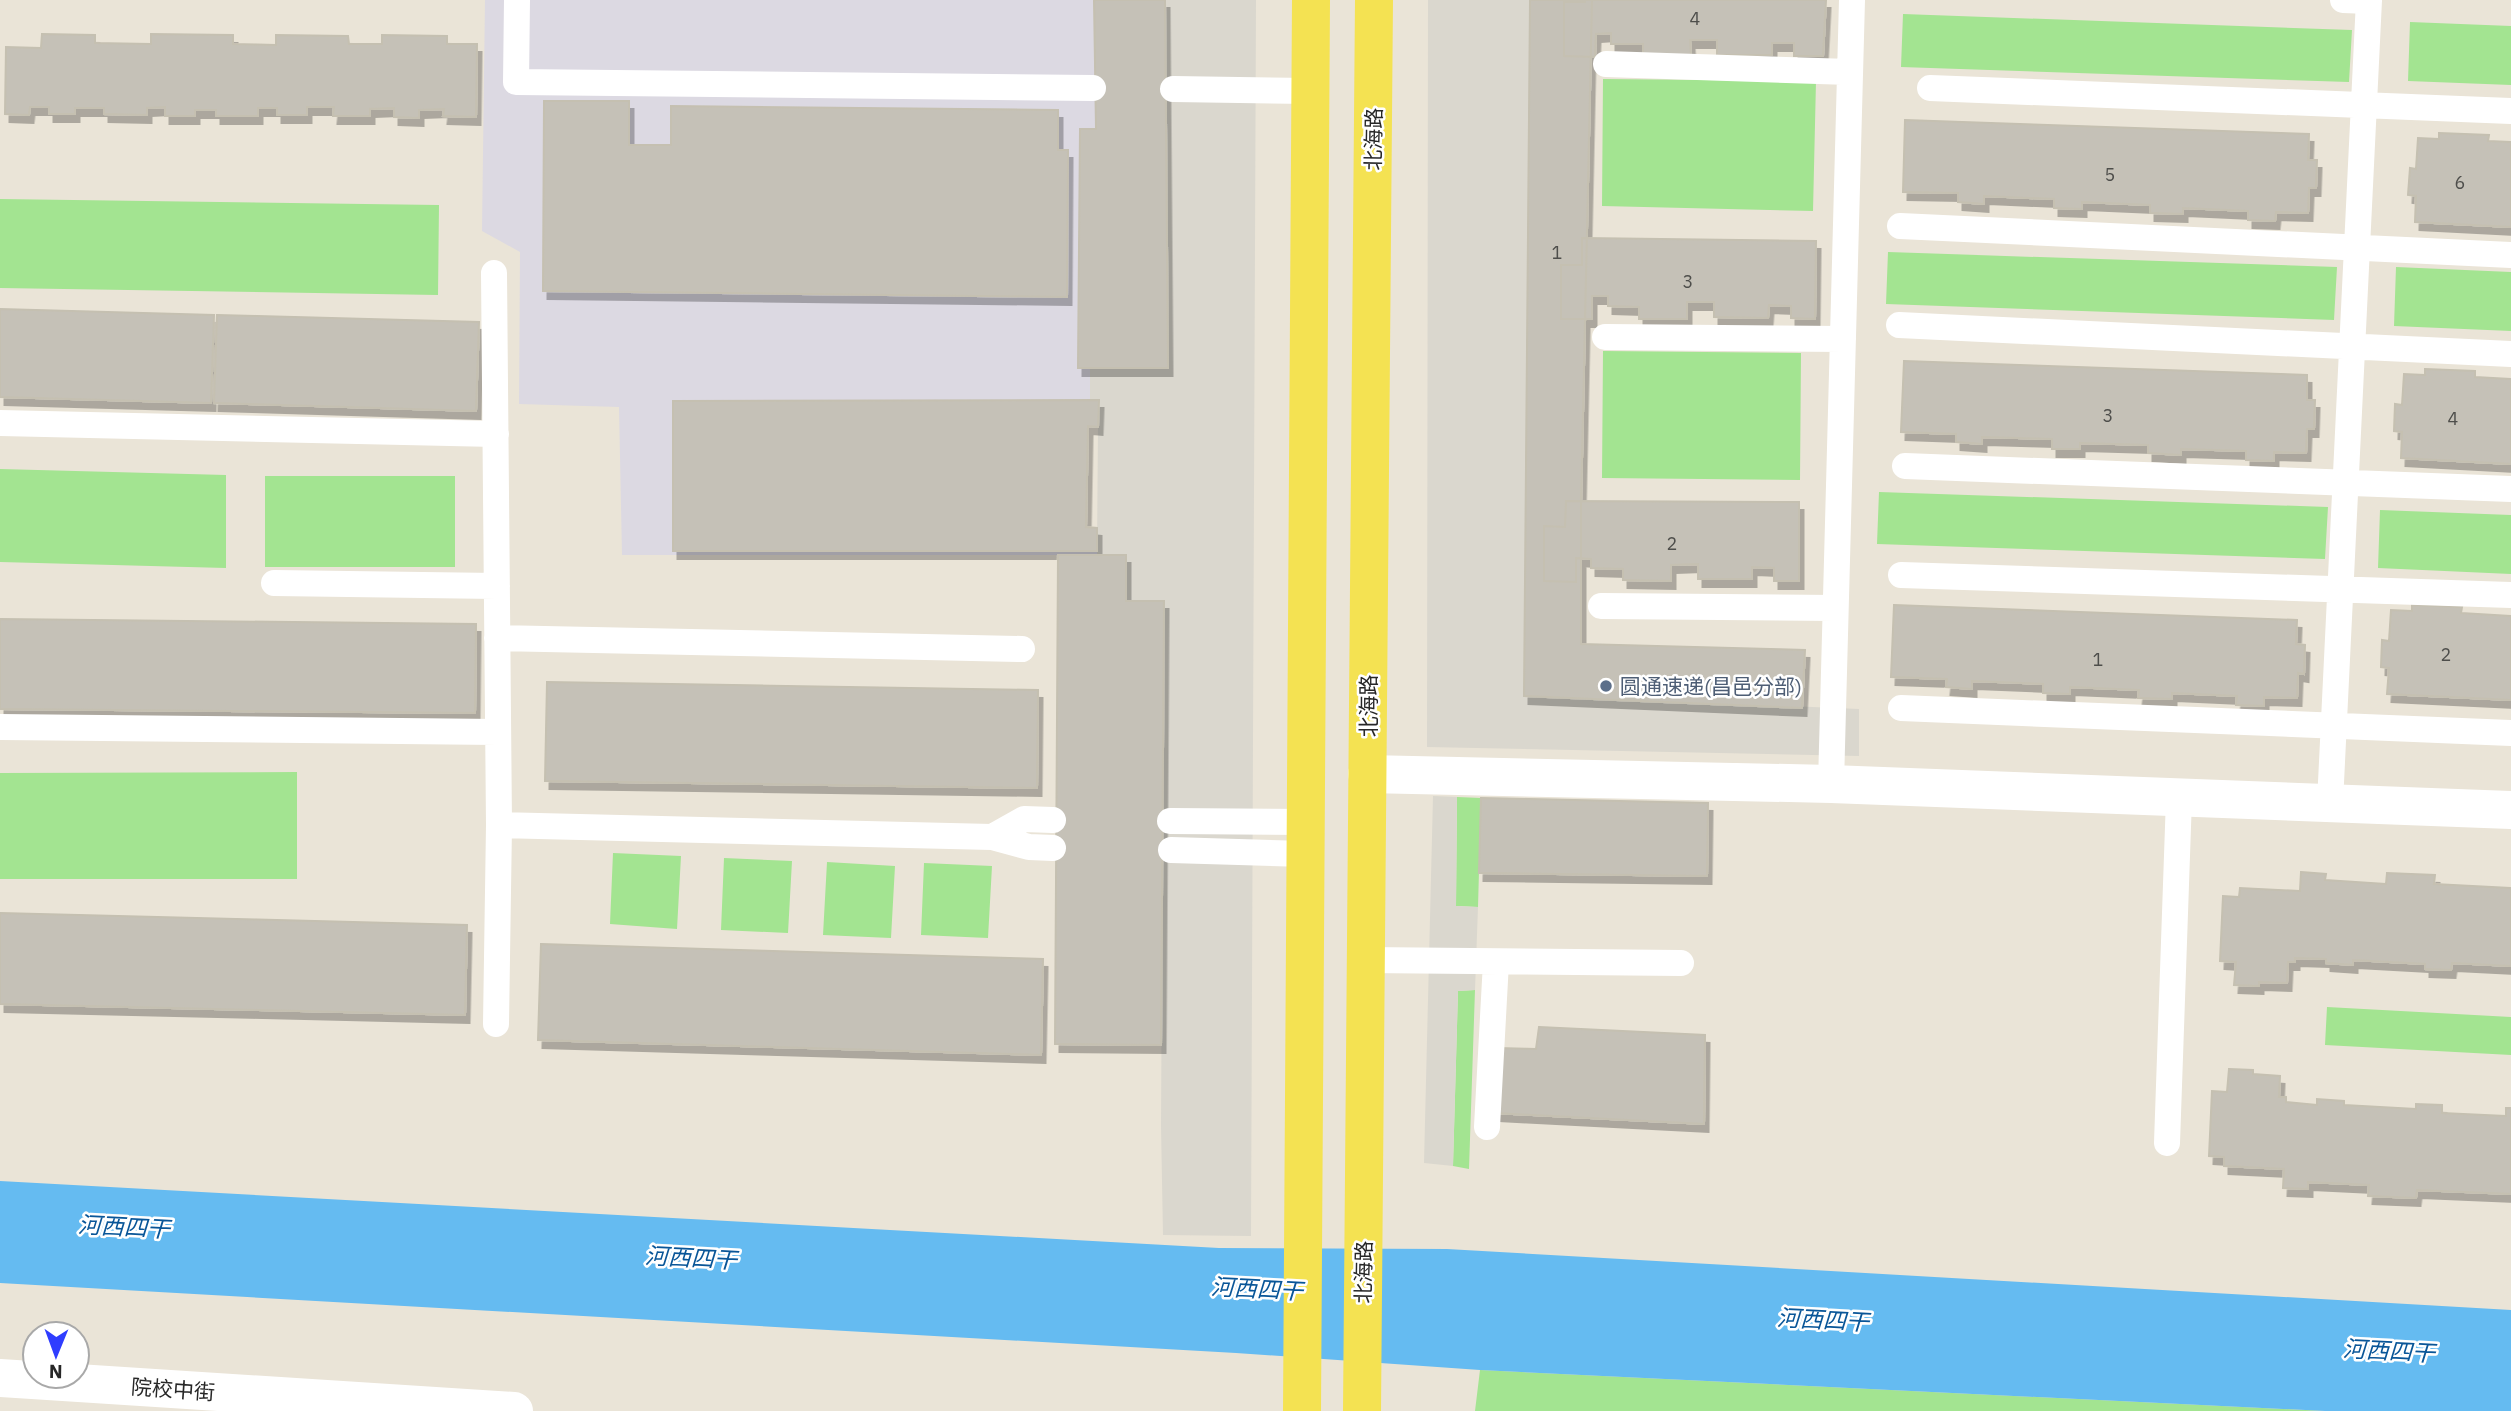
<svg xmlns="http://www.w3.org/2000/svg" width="2511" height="1411" font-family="'IBM Plex Sans','Noto Sans SC',sans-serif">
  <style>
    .industrial { fill: #dcd9e2 }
    .green { fill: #a3e491 }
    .plaza { fill: #dad7ce }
    .water { fill: #65bbf1 }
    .building { fill: #c5c1b7; stroke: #c5c0b1; stroke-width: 2; filter: url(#shadow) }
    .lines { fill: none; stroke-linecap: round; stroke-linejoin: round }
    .lane { stroke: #fff; stroke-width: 26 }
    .street { stroke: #fff; stroke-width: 38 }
    .secondary { stroke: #fff; stroke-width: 38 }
    .primary { stroke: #f4e252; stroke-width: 38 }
    .service-dot { fill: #5c6f8a; stroke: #fff; stroke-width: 2.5 }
    .labels { text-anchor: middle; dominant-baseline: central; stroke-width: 5; stroke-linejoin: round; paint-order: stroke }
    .number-label { font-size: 18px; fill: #4e4e4b }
    .street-label { font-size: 21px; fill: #272727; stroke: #fff }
    .service-label { font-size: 21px; fill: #4e5e75; stroke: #fff; text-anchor: start }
    .water-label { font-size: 23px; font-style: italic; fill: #095698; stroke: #fff }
  </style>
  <defs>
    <filter id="shadow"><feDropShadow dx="4.5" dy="8" stdDeviation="0" flood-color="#0004"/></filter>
  </defs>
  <rect width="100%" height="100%" fill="#eae4d7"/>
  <path class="industrial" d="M485,0H1165L1168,368L1098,427H1088L1086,527L1097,528V555H622L619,407L519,404L520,252L482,231Z"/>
  <path class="green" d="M1903,14L2352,30L2349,82L1901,67Z
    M2410,22L2511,26V85L2408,81Z
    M1603,79L1816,81L1813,211L1602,206Z
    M0,199L439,205L438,295L0,288Z
    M1888,252L2337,267L2334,320L1886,304Z
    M2396,267L2511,272V331L2394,326Z
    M1603,351L1801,353L1800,480L1602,478Z
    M0,469L226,475V568L0,562Z
    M265,476H455V567H265Z
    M1879,492L2328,507L2325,559L1877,544Z
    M2380,510L2511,515V574L2378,568Z
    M297,772V879H0V773Z
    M1457,797L1481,798L1478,907L1456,906Z
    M613,853L681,856L677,929L610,924Z
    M724,858L792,861L788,933L721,930Z
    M827,862L895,866L891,938L823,935Z
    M924,863L992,866L988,938L921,935Z
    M1475,990L1469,1169L1453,1166L1458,991Z
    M2327,1007L2511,1017V1055L2325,1045Z
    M1480,1370L2325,1411H1475Z"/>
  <path class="plaza" d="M1165,0H1256L1251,1236L1163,1235L1161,1126L1164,601H1126V555H1097V551L1098,427L1090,400V367L1168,368Z
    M1428,0H1530L1524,695L1859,709V756L1427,747Z
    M1433,796L1457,797L1456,906L1478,907L1475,990L1458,991L1453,1166L1424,1163Z"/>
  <path class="water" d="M0,1181L1219,1248L1447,1249L2511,1310V1411H2325L1480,1370L1236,1353L0,1283Z"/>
  <path class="building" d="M1094,0H1165L1168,368H1078L1080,129H1096Z
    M1530,0H1592L1581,505V644L1805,650L1802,708L1524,696Z
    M1585,0H1826L1823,56H1794V43H1772V55H1717V40H1690L1691,56L1643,55V44H1611V33L1596,34L1595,57L1564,56V2H1585Z
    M42,34L95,35V43L151,44V34L233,35V44L276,45V35L348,36L349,44H382V35L447,36V44H477L476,117L443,116L444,109L419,110V118L394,117V108L370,109V116H333L334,107H307V115H277V108H258V116H216V110H195V116H165V107L147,108V115L104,114V108H75V114H49V107H30L29,115L5,114L6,47L41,48Z
    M544,101H629V145H671V106L1058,110V150H1068L1067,297L543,291Z
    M1905,120L2309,134L2308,160H2317L2316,188H2309L2308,213L2276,212L2275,221L2248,220V211L2183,208V214L2150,213V205L2082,202V209L2054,208V199L1984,196V204L1958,202V193L1903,192Z
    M2439,133L2489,135L2488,141L2511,142V227L2415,222L2416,196L2408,195L2410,168L2416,169L2418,138L2439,139Z
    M1582,238L1816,241L1815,319L1791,318V306L1769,305L1768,318L1714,317V302H1687V319H1639V307L1608,306V296H1592V319H1561V265H1582Z
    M0,309L214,315L211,403L0,397Z
    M217,315L479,322L476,411L214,403Z
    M1904,361L2307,375V400H2315L2314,429H2307L2306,453L2274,452V461L2246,460V451L2181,449V455L2148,453V445L2080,443V449H2052V439L1982,437V444L1956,442V434L1901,432Z
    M2425,369L2475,371V377L2511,379V464L2401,458L2402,432L2394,431L2395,404L2402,405L2404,374L2425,375Z
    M1099,400L1098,427L1088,426L1086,527L1097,528V551H673V401Z
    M1566,501L1799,502V581H1774V568L1752,567V579H1698V564L1671,565V581L1623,580V569L1591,568V559L1576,558V582L1544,581V526L1565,527Z
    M1058,555H1126V601H1164L1161,1045L1055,1044Z
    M1894,605L2297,620L2296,644L2305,645L2304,674L2298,673L2297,698L2264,697V706L2236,705L2237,696L2172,693V699L2138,698L2139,690L2070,687V694L2043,693V684L1972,681V689L1946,687L1947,679L1891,677Z
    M2412,605L2462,607L2461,613L2511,616V700L2387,694L2389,668L2381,667L2382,640L2389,641L2391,610L2412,611Z
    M0,619L476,624L475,713L0,709Z
    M547,682L1038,690L1037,788L545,781Z
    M1481,798L1708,803L1707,876L1479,873Z
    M2301,872L2326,874L2325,880L2386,884L2387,873L2435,875L2434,884L2511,888V966L2452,963L2451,970L2425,969V964L2353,960V965L2326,963V959L2295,958V962H2288L2287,983L2259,982V986L2234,985L2236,962L2220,961L2223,896L2239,897L2240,888L2300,891Z
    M0,913L467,925L465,1015L0,1004Z
    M541,944L1043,959L1041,1055L538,1040Z
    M1539,1027L1705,1035L1704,1124L1495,1113L1498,1048L1536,1049Z
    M2229,1069L2253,1070V1074L2280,1076L2279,1097H2286V1102L2317,1105V1099L2344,1101V1105L2416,1109V1104L2442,1105V1113L2506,1116V1108H2511V1194L2417,1190L2416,1198L2368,1196L2369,1185L2308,1182V1189L2283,1188L2284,1169L2224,1166V1157L2209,1156L2212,1091L2227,1092Z"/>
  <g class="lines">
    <path class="lane" d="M517,0L516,82L1093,88
      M2343,0L2369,1
      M1606,64L1850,72
      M1930,88L2511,111
      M1173,89L1310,91
      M1900,226L2511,255
      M494,273L499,825L992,837L1029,847L1053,848
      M1899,325L2511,354
      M1605,337L1843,339
      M0,423L496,434
      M1905,466L2511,489
      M1901,575L2511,595
      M274,583L497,586
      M1601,606L1835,608
      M497,638L1022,649
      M1901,708L2511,733
      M0,727L498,732
      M1831,784L1852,0
      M2330,803L2369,0
      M1170,821L1306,822
      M992,837L1024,819L1053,820
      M1171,850L1305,854
      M1365,960L1681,963
      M496,1024L499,825
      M1487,1127L1496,962
      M2167,1143L2179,798"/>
    <path class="street" d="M1367,774L1831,784L2511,810"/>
    <path class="secondary" d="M0,1378L514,1411"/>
    <path class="primary" d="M1302,1411L1311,0
      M1362,1411L1374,0"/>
  </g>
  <circle class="service-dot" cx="1606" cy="686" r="7"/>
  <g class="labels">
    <g class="number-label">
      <text x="1695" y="18">4</text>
      <text x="2110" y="174">5</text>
      <text x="2460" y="182">6</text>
      <text x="1557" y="252">1</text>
      <text x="1688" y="281">3</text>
      <text x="2108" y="415">3</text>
      <text x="2453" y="418">4</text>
      <text x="1672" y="543">2</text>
      <text x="2446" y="654">2</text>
      <text x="2098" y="659">1</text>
    </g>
    <g class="street-label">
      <text transform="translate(1373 139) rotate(-89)">北海路</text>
      <text transform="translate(1368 706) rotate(-90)">北海路</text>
      <text transform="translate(1363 1272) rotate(-89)">北海路</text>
      <text transform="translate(173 1389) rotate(4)">院校中街</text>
    </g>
    <g class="service-label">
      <text x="1620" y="686">圆通速递(昌邑分部)</text>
    </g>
    <g class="water-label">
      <text transform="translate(124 1226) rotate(3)">河西四干</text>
      <text transform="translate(691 1257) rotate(3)">河西四干</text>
      <text transform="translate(1257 1288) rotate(3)">河西四干</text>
      <text transform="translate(1823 1319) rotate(3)">河西四干</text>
      <text transform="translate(2389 1350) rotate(3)">河西四干</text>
    </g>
  </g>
  <g transform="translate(56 1355) rotate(181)"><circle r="33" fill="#ffffff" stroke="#a9a9a9" stroke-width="2"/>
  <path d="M0-5L12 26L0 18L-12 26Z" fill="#2f3dff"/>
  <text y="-10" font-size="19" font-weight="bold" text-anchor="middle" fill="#272727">N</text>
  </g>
</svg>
